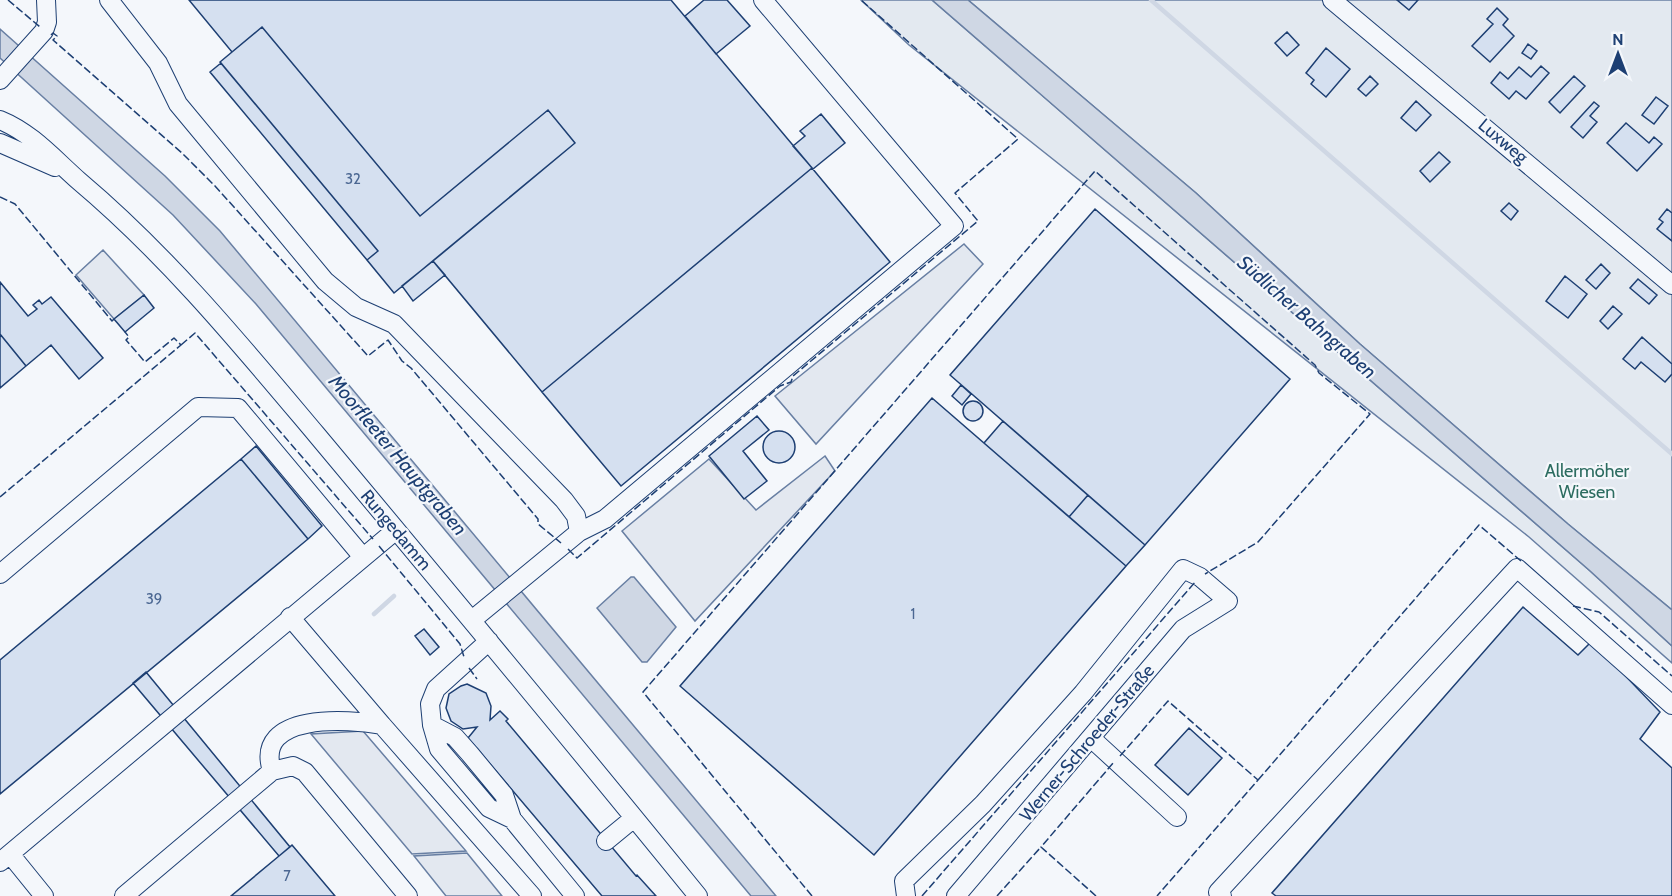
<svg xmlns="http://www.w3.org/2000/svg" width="1672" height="896" font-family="Cabin,sans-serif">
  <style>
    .green { fill: #e3e9f0; stroke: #687fa3; stroke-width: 1.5 }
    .parking { fill: #e3e8f0; stroke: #687fa3; stroke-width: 1.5 }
    .water { fill: #cfd7e4; stroke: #687fa3; stroke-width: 1.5 }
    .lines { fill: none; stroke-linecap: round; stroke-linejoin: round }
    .stream { stroke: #cfd7e4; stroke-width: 4.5 }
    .building { fill: #d5e0f0; stroke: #1d3f73; stroke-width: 1.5 }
    .minor-casing { stroke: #1d3f73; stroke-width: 20 }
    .minor { stroke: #f4f7fb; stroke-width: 18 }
    .fence { stroke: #1d3f73; stroke-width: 1.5; stroke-dasharray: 8 3; stroke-linecap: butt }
    .labels { text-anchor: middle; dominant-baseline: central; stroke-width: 4.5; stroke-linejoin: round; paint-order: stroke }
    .number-label { font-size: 15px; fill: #4b6792 }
    .street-label { font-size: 18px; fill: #1d3f73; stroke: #f4f7fb }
    .park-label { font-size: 18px; fill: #2c6c60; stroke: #f4f7fb }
    .water-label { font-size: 20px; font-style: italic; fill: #1d3f73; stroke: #f4f7fb }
  </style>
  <rect width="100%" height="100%" fill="#f4f7fb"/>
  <path class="green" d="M861,0H932L1589,570L1672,646V663L1529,537L909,45Z
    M968,0H1672V610L1568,524L1360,344L1196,193Z"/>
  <path class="parking" d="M964,244L983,264L816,444L775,396Z
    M103,250L144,295L114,319L76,275Z
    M825,456L835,471L695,621L622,531L709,459L756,510Z
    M363,731L466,851L412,854L311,734Z
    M467,853L502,896H446L414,856Z"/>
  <path class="water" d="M932,0H968L1196,193L1360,344L1568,524L1672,610V646L1589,570Z
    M0,29L165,176L220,231L776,896H751L256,304L173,215L0,58Z
    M631,577H634L676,627L647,662H642L597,608Z"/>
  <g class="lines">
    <path class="stream" d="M1151,0L1672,454
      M374,614L394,596"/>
  </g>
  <path class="building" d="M189,0H671L812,168L542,392L433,261L575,143L548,110L420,216L262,27L232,52Z
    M704,0H727L750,26L716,54L685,16Z
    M1397,0H1418L1409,10Z
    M1497,8L1508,19L1503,25L1514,36L1490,62L1472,46L1493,24L1487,19Z
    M262,27L420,216L548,110L575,143L394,293L367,260L378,251L220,62Z
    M1287,32L1299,45L1287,56L1275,43Z
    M1528,44L1537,51L1531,59L1522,53Z
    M1326,48L1350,69L1326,97L1311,84L1314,80L1306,73Z
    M221,63L378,251L367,260L210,72Z
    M1541,66L1549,73L1526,99L1516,91L1509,99L1491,83L1500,72L1508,79L1519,67L1531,77Z
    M1370,76L1378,84L1366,96L1358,89Z
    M1574,76L1585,86L1560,113L1549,102Z
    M1656,97L1668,106L1654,124L1642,115Z
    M1416,101L1431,115L1416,131L1401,118Z
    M1594,102L1599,106L1590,116L1597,122L1583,138L1571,127Z
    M821,114L845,143L813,169L793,146L805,136L800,131Z
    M1626,123L1649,143L1654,137L1662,144L1637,171L1607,143Z
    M1439,152L1450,162L1430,182L1420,171Z
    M812,168L890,262L621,486L542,392Z
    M1509,203L1518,211L1511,220L1501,211Z
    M1095,209L1290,379L1145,545L950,375Z
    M1667,209L1672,213V241L1657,229L1663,222L1659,219Z
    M433,261L445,275L413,301L402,286Z
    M1601,264L1610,273L1596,289L1586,280Z
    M1565,276L1587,294L1568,318L1546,301Z
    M1638,279L1657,295L1649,304L1630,288Z
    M0,282L28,316L37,309L33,305L39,300L42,304L51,297L103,358L79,379L51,345L26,366L0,334Z
    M144,295L154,308L125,332L114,319Z
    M1613,306L1622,314L1608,329L1600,321Z
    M0,334L26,366L0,388Z
    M1642,337L1672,364V374L1665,382L1641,362L1635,369L1623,359Z
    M961,385L971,394L962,405L952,396Z
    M932,398L1126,566L874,855L680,686Z
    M963 411a10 10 0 1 1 20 0a10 10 0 1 1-20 0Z
    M757,416L769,430L743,451L767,481L744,499L709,456Z
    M1003,421L1088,495L1069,517L984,443Z
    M763 447a16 16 0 1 1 32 0a16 16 0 1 1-32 0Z
    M256,446L322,526L308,539L241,459Z
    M241,459L308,539L0,794V660Z
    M1088,495L1145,545L1126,566L1069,517Z
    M1523,607L1578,655L1592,641L1660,712L1640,739L1672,768V896H1276L1272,893Z
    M424,629L439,647L430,655L415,636Z
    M146,672L290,847L279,856L133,683Z
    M467,684L486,693L491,706L490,720L500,711L508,719L506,721L636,876L637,875L656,896H602L468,738L477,727L463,729L451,721L446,708L449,694L461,686Z
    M1189,728L1222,758L1188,795L1155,765Z
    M292,845L335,896H231L279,856Z"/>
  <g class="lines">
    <g class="minor-casing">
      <path id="minor" d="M109,0L158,63L178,104L325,281L356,307L394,324L564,500L576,516L579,532
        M1332,0L1672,285
        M0,80L44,31L47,22L46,0
        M0,120C32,133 54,159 79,181C168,256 241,345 316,434C444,587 572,741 698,896
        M0,143L55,167
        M0,574L198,407L238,408L362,556
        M290,617L382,725
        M472,620L579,532L605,519L954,226L763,0
        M489,641L436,689L430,704L432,725L439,749L489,808L512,819
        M432,725L455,737L470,754L504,795L512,819L575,896
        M1091,738L1177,817
        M272,771C253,712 349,719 382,725L532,896
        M606,841L634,818
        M10,854L44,896
        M0,862L396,530
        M124,896L272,771L293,766L305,772L408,896
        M906,896L904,881L983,804L1083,693L1183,569L1200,577L1228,601L1183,629L956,896
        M1222,896L1218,892L1517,568L1672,705"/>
    </g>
    <use href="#minor" class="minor"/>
    <path class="fence" d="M8,0L40,27
      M51,35L53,33L57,36L53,40L182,153L215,186L368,356L388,340L402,361L411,368L538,519V524L561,543
      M0,197L15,204L112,321L114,319
      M181,345L195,333L373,539
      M0,497L181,345L174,338L145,362L126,340L129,337L125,332
      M379,546L460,644L464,657
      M568,549L577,558L780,386L791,382L793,376L978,221L955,193L1018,139L861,0
      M1573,606L1599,612L1672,676
      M469,668L477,679
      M1120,756L1168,701L1258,780L1157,896
      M1258,780L1479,525L1521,561
      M812,896L643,692L1095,171L1315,365L1319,373L1370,414L1258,542L1205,574
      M922,896L1196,581
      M997,896L1041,847
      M1096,896L1041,847L1114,762"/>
  </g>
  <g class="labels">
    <g class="number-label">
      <text x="353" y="179">32</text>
      <text x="154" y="599">39</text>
      <text x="913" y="614">1</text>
      <text x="287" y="876">7</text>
    </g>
    <g class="street-label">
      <text transform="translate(1503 141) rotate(40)">Luxweg</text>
      <text transform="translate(396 530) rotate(50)">Rungedamm</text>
      <text transform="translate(1087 743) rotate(-50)">Werner-Schroeder-Straße</text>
    </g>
    <g class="park-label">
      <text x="1587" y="471">Allermöher<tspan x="1587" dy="21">Wiesen</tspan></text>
    </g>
    <g class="water-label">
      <text transform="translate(1307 317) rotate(41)">Südlicher Bahngraben</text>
      <text transform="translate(398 455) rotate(50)">Moorfleeter Hauptgraben</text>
    </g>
  </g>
  <g transform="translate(1618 54)" stroke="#f4f7fb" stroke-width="4.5" paint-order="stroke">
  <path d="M0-4.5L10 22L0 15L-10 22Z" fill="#1d3f73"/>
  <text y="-9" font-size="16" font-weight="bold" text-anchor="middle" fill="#1d3f73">N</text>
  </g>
</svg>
